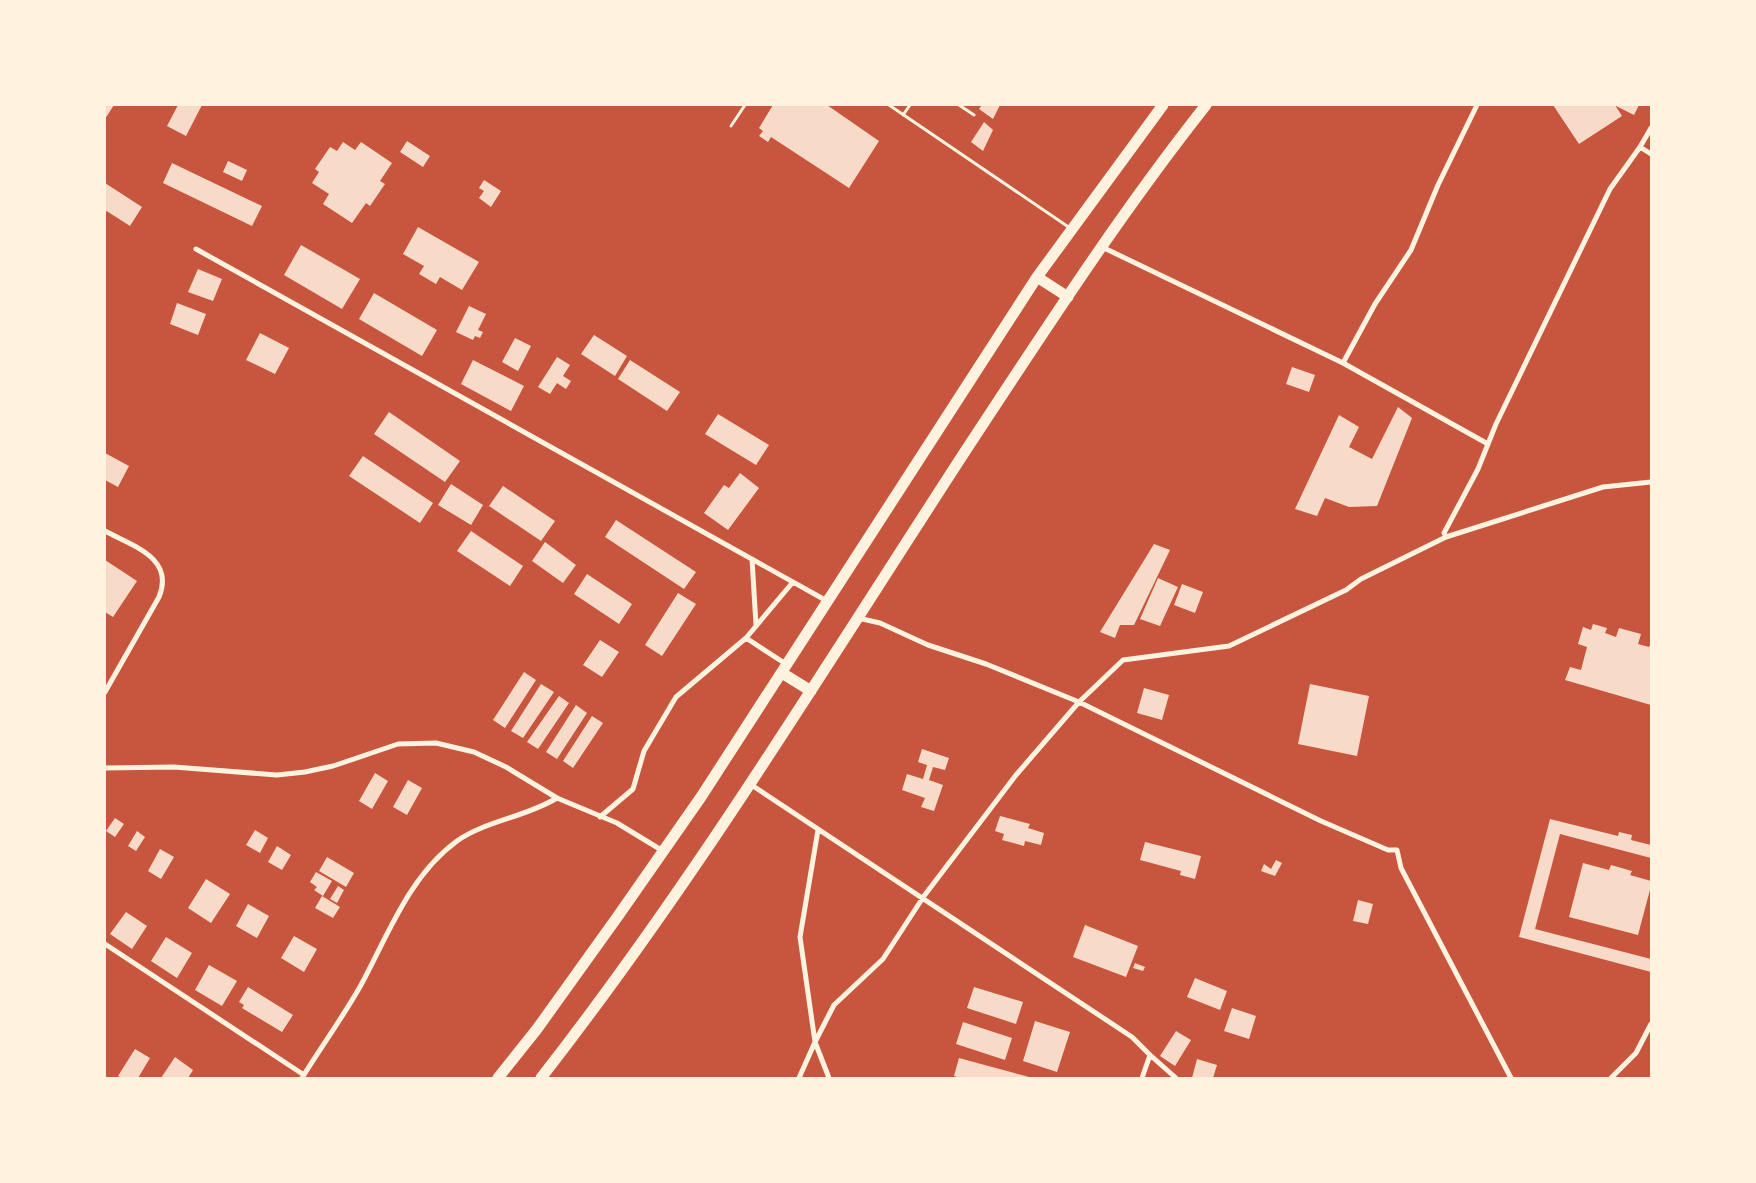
<svg xmlns="http://www.w3.org/2000/svg" width="1756" height="1183" font-family="Helvetica,sans-serif">
  <style>
    .building { fill: #f7dbc8 }
    .lines { fill: none; stroke-linecap: round; stroke-linejoin: round }
    .service { stroke: #fff3e0; stroke-width: 3 }
    .minor { stroke: #fff3e0; stroke-width: 5 }
    .trunk { stroke: #fff3e0; stroke-width: 11 }
  </style>
  <rect width="100%" height="100%" fill="#c8553d"/>
  <path class="building" d="M105,105H114L105,119Z
    M178,105H202L186,136L167,126Z
    M773,105H827L879,141L849,188L771,137L768,142L759,136L763,131L759,128Z
    M982,105H1000L993,119L979,109Z
    M1553,105H1615L1622,116L1579,144Z
    M1617,105H1639L1634,115L1616,106Z
    M984,122L993,130L983,151L971,142Z
    M407,141L430,156L423,167L400,152Z
    M343,142L355,150L361,142L392,163L380,181L385,184L370,206L366,203L352,223L323,204L329,194L312,183L319,172L315,169L330,147L337,151Z
    M228,161L247,170L242,181L223,172Z
    M172,163L262,206L252,226L163,183Z
    M484,180L501,191L491,207L479,198L484,191L479,188Z
    M105,183L142,207L130,226L105,210Z
    M418,227L479,262L462,290L440,277L436,284L419,274L424,266L403,254Z
    M301,245L360,279L342,309L284,275Z
    M198,269L222,279L213,301L188,292Z
    M374,293L437,330L422,356L359,319Z
    M177,303L206,314L198,335L170,324Z
    M469,306L486,314L478,330L483,332L480,338L475,336L473,340L456,332Z
    M260,333L289,348L275,374L246,360Z
    M594,335L627,356L615,376L581,354Z
    M515,338L531,346L518,371L502,362Z
    M557,357L570,365L563,376L571,381L566,389L557,383L550,394L538,387Z
    M473,360L524,386L511,411L461,384Z
    M630,360L680,392L667,411L618,379Z
    M1292,367L1315,375L1309,392L1286,384Z
    M1398,407L1412,418L1377,506L1349,507L1325,498L1317,516L1295,509L1339,415L1359,427L1349,447L1372,459Z
    M389,412L460,461L445,482L374,434Z
    M718,414L769,445L756,465L705,434Z
    M105,453L129,466L118,487L105,480Z
    M363,456L433,503L420,523L349,476Z
    M740,473L759,488L728,530L704,513L724,485L729,488Z
    M451,484L483,505L471,525L438,505Z
    M503,486L555,521L541,541L489,506Z
    M616,520L696,572L684,589L605,537Z
    M471,531L523,566L510,586L457,551Z
    M545,542L576,565L563,583L532,561Z
    M1154,544L1170,550L1134,625H1120L1115,638L1100,632Z
    M105,560L137,581L113,617L105,612Z
    M587,574L632,604L619,624L574,594Z
    M1158,578L1178,587L1160,626L1140,619Z
    M1182,584L1203,592L1195,613L1174,605Z
    M678,593L696,604L662,656L645,645Z
    M1593,624L1607,628L1605,633L1616,637L1619,628L1641,634L1638,644L1649,647L1651,643V705L1565,680L1570,667L1581,670L1587,647L1578,644L1583,627L1591,630Z
    M600,640L619,652L602,677L583,665Z
    M524,672L536,680L505,728L493,720Z
    M541,684L554,692L523,738L511,731Z
    M1310,684L1369,696L1357,756L1298,744Z
    M1144,688L1169,695L1162,720L1137,713Z
    M559,696L569,703L538,749L527,742Z
    M576,705L587,713L557,759L546,752Z
    M592,716L603,723L573,768L563,761Z
    M922,749L949,758L945,770L933,767L929,780L943,785L934,811L921,807L925,798L902,790L907,774L923,779L927,765L918,762Z
    M375,773L388,781L372,809L359,801Z
    M408,780L422,788L407,815L393,807Z
    M1000,816L1030,824L1028,828L1044,833L1041,845L1025,841L1024,846L1002,840L1004,834L995,831Z
    M115,818L124,824L115,837L106,831Z
    M1550,819L1618,836L1619,832L1632,835L1631,840L1651,845V858L1560,834L1535,929L1651,959V972L1519,937Z
    M255,830L268,838L260,853L246,845Z
    M137,831L145,837L136,851L128,846Z
    M1145,842L1201,856L1195,879L1180,875L1181,871L1140,860Z
    M277,846L291,855L282,870L268,862Z
    M160,849L174,857L161,879L148,871Z
    M327,857L354,873L346,887L319,871Z
    M1276,860L1282,863L1275,876L1261,871L1264,864L1271,869Z
    M1583,863L1609,870L1611,865L1632,871L1630,875L1651,881V886L1638,935L1569,917Z
    M316,872L332,881L323,896L314,890L317,887L310,882Z
    M206,879L230,894L211,923L188,908Z
    M338,886L344,890L337,903L330,899Z
    M322,896L340,907L333,918L315,908Z
    M1358,900L1373,904L1368,924L1353,921Z
    M248,904L269,916L257,938L236,926Z
    M126,912L147,926L132,949L110,934Z
    M1085,925L1138,946L1126,977L1073,957Z
    M294,936L317,949L304,972L281,958Z
    M166,937L192,953L177,978L151,961Z
    M1135,963L1145,967L1143,971L1133,968Z
    M209,965L237,981L222,1006L195,990Z
    M1195,978L1227,991L1220,1010L1187,997Z
    M248,987L293,1015L282,1032L242,1008L244,1005L239,1002Z
    M974,987L1023,1002L1016,1024L967,1008Z
    M1232,1008L1256,1016L1249,1039L1224,1031Z
    M1035,1021L1070,1032L1057,1072L1023,1061Z
    M963,1022L1012,1038L1005,1060L956,1044Z
    M1176,1031L1191,1040L1175,1066L1160,1056Z
    M135,1049L150,1058L138,1078H122L118,1076Z
    M175,1057L193,1070L188,1078H161Z
    M959,1058L1029,1077V1078H960L954,1076Z
    M1197,1059L1217,1065L1213,1078H1192Z"/>
  <g class="lines">
    <path class="service" d="M889,105L1070,228
      M959,105L974,115
      M903,115L910,105
      M731,126L745,105"/>
    <path class="minor" d="M1640,147L1651,154
      M1102,247L1343,363L1488,444
      M196,249L827,601
      M1343,363L1375,304L1411,250L1438,185L1477,105
      M105,531C133,546 175,558 159,597L105,692
      M1446,537L1603,487L1651,482
      M752,559L756,625
      M858,618L880,623L928,645L986,664L1079,702L1321,821L1388,850H1397L1401,868L1511,1078
      M746,638L793,582
      M105,768L174,767L277,775L305,772L333,766L398,744L436,743L474,752L506,767L557,798L617,823L663,851
      M750,784L1132,1037L1150,1055L1142,1078
      M600,817L633,789L644,751L676,697L746,638L786,664
      M105,944L304,1075
      M1150,1055L1176,1078
      M302,1078C321,1047 343,1017 361,985C388,935 409,876 457,841C485,821 526,817 557,798
      M799,1078L815,1042L800,937L818,830
      M829,1078L815,1042L834,1005L883,959L924,896L1016,775L1079,702L1123,660L1229,646L1346,590L1361,579L1446,537L1444,533L1478,469L1496,424L1610,189L1640,147L1651,128
      M1611,1078L1636,1053L1651,1024"/>
    <path class="trunk" d="M1037,277L1068,297
      M782,673L811,691
      M498,1078L537,1029L618,916L701,797L1037,277L1163,105
      M541,1078C697,878 828,662 966,450C1043,333 1119,215 1206,105"/>
  </g>
  <rect width="1756" height="1183" fill="none" stroke="#fff3e0" stroke-width="212"/>
</svg>
